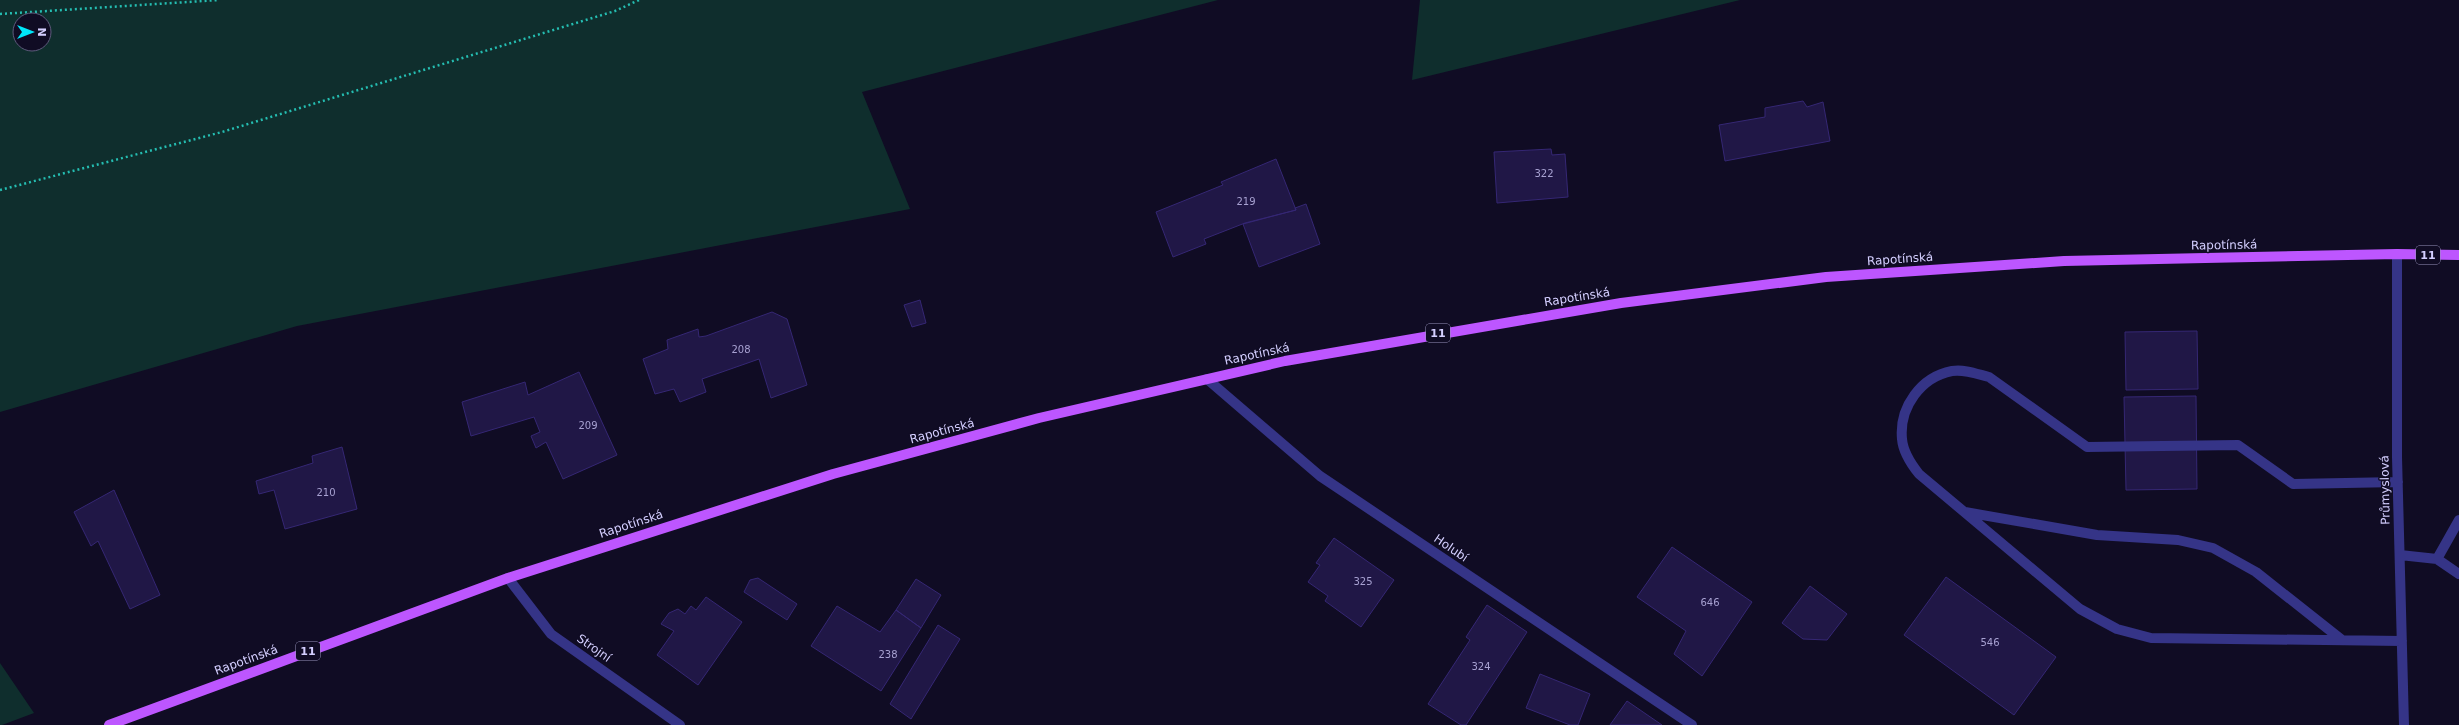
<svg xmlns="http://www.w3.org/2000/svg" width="2459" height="725" font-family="'DejaVu Sans',sans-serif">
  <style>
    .green { fill: #0f2e2d; fill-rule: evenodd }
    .building { fill: #201746; stroke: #352774 }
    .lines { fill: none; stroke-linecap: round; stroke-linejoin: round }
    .path { stroke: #25bdb1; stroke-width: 2.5; stroke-dasharray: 2 3; stroke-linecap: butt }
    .minor { stroke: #353487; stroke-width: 10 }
    .major { stroke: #bd56ff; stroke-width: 10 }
    .labels { text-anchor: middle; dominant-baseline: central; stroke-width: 3; stroke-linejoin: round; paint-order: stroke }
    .number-label { font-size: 10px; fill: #a7a1d1 }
    .shield { fill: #100c24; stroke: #9994bd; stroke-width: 1 }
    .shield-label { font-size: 11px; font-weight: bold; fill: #d4cfff }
    .street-label { font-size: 12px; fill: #d4cfff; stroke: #100c24 }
  </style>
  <rect width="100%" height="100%" fill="#100c24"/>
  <path class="green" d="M0,0H1218L862,92L910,209L297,326L0,412ZM20,20H44V44H20Z
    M1420,0H1740L1412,80Z
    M0,663L34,713L2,725H0Z"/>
  <path class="building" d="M1803,101L1807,107L1823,102L1830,141L1725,161L1719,125L1765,117V108Z
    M1551,149L1552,155L1565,154L1568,197L1497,203L1494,152Z
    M1276,159L1296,210L1245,223L1204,239L1206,244L1173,257L1156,212L1223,185L1221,182Z
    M1306,204L1320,244L1259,267L1243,224L1296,210L1295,208Z
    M920,300L926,323L912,327L904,305Z
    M772,312L787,319L807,385L771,398L759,359L702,379L706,392L680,402L674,389L655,394L643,359L668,349L667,340L698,329L699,337L706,336Z
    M2197,331L2198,389L2126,390L2125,332Z
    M579,372L617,455L563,479L546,442L536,448L531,436L540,432L534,417L471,436L462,402L525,382L528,395Z
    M2196,396L2197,489L2126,490L2124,397Z
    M342,447L357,509L285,529L274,490L259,494L256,481L313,463L312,456Z
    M114,490L160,595L130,609L98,541L91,546L74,512Z
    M1334,538L1394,580L1361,627L1325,601L1328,596L1308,582L1320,565L1316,563Z
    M1672,547L1752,602L1702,676L1674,654L1686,631L1637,597Z
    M1946,577L2056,657L2014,715L1904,635Z
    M758,578L797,604L787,620L744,592L750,580Z
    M916,579L941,595L921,628L896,610Z
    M1810,586L1847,614L1827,640L1803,639L1782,623Z
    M706,597L742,622L698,685L657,655L674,631L661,624L669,613L678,609L685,614L691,606L696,610Z
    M1487,605L1527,632L1466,725H1461L1428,704L1470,640L1466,637Z
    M837,606L880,632L896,610L921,628L881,691L811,646Z
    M938,625L960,639L911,719L890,704Z
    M1540,674L1590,694L1578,725H1570L1526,708Z
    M1627,701L1662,725H1610Z"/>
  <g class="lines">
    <path class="path" d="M0,14L219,0
      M0,190L222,132L615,11L639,0"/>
    <path class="minor" d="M2397,254V457L2404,725
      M1207,379L1320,476L1692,725
      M2398,482L2293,484L2238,445L2087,447L1989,377C1977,374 1965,369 1952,371C1921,377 1899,407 1902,439C1903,452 1911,464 1919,474L2080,609L2117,629L2151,638L2402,641
      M1965,512L2097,535L2178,540L2213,548L2256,572L2342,640
      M2400,555L2437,559L2459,574
      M2437,559L2459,520
      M508,578L551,634L680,725"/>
    <path class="major" d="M109,725L508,578L833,474L1039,418L1285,361L1621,303L1826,277L2064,261L2397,254L2459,255"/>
  </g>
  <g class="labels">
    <g class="number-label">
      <text x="1544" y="173">322</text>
      <text x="1246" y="201">219</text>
      <text x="741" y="349">208</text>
      <text x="588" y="425">209</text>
      <text x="326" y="492">210</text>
      <text x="1363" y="581">325</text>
      <text x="1710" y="602">646</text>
      <text x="1990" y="642">546</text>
      <text x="888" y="654">238</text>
      <text x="1481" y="666">324</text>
    </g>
    <g class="shield">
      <rect x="2416" y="246" width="24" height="18" rx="3"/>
      <rect x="1426" y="324" width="24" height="18" rx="3"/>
      <rect x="296" y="642" width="24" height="18" rx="3"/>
    </g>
    <g class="shield-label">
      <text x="2428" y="255">11</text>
      <text x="1438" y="333">11</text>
      <text x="308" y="651">11</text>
    </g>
    <g class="street-label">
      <text transform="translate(2224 245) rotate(-1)">Rapotínská</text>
      <text transform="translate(1900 259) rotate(-4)">Rapotínská</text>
      <text transform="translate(1577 297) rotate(-9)">Rapotínská</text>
      <text transform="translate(1257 354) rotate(-12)">Rapotínská</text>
      <text transform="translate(942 431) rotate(-15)">Rapotínská</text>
      <text transform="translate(2385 490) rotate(-91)">Průmyslová</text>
      <text transform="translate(631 524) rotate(-18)">Rapotínská</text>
      <text transform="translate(1451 548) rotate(34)">Holubí</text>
      <text transform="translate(594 648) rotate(35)">Strojní</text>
      <text transform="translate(246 660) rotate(-20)">Rapotínská</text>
    </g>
  </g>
  <g transform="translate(32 32) rotate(90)"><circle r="19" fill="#100c24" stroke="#5e5a7c"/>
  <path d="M0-3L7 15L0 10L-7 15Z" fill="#00e6fa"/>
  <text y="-6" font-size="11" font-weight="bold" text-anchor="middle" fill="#d4cfff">N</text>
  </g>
</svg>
